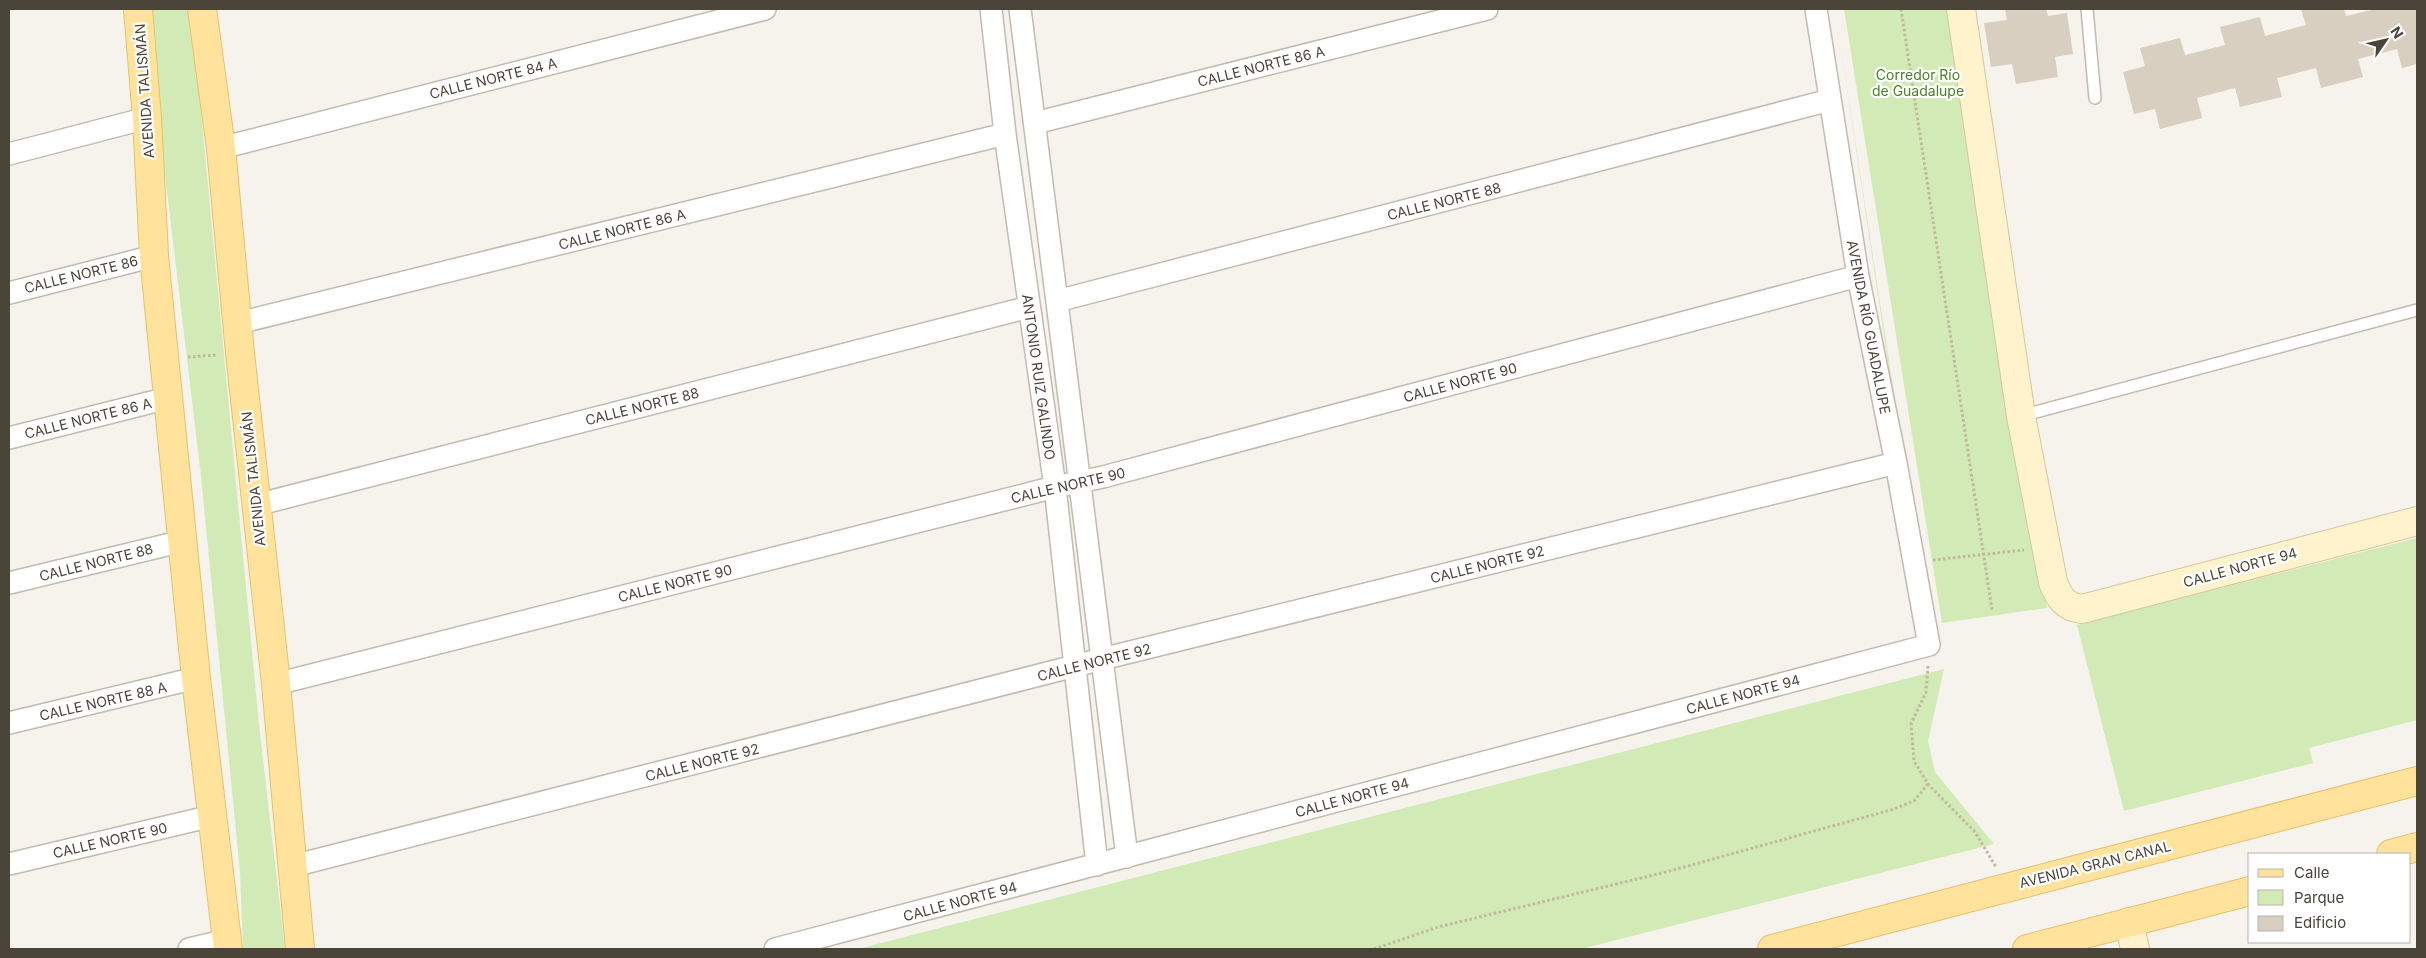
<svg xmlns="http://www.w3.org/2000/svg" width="2426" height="958" font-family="Inter,sans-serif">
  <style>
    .green { fill: #d2eab5 }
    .building { fill: #d8cfc1 }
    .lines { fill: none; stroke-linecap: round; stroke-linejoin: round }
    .lane-casing { stroke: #c2bbae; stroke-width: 14 }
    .street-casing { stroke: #c2bbae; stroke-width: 24 }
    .secondary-casing { stroke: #d6c79b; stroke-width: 30 }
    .primary-casing { stroke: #e6c16a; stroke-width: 30 }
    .path { stroke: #c4b79f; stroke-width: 3; stroke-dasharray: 2.5 2.5; stroke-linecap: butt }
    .lane { stroke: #fff; stroke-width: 11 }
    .street { stroke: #fff; stroke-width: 21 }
    .secondary { stroke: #fff3cd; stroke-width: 28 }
    .primary { stroke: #ffe39c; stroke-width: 28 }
    .labels { text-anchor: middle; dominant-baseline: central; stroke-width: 4.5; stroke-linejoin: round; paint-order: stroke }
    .street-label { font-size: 14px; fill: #4b4439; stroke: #fff }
    .park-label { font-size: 14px; fill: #4a7f2a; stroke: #fff }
  </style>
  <rect width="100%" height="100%" fill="#f6f3ec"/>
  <path class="green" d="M152,9H186L192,17L259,725L285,949H243L240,872L201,476L150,49Z
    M1835,9L1933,648H1931Z
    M1844,9H1970L2047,608L1942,623Z
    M2417,538V720L2309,748L2313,763L2124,811L2077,625Z
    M1944,669L1928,741L1935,772L1994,844L1581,949H858Z"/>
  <path class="building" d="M2005,9H2046L2048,16L2067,13L2073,54L2055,57L2058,77L2016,84L2012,64L1991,67L1984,23L2007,20Z
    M2301,9H2344L2346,16L2375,9H2417V64L2402,68L2397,49L2358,59L2363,77L2321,88L2316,68L2277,78L2282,97L2240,107L2235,88L2197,98L2202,118L2160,129L2155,109L2134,114L2123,72L2145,66L2140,48L2180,38L2185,55L2225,45L2220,27L2260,17L2265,36L2306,25Z"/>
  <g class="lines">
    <g class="lane-casing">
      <path id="lane" d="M2087,9L2095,98
        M2021,416L2417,310"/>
    </g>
    <g class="street-casing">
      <path id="street" d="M991,9L1005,134L1055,487L1097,865
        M1020,9L1127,857
        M1035,123L1487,9
        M221,148L765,9
        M9,154L147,118
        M9,293L154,256
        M1057,301L1830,100
        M238,323L1005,134
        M9,438L168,398
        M256,505L1029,307
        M9,583L183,541
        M276,684L1055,487L1103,477L1858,276
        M9,723L196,678
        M9,864L212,816
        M293,866L1102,659L1896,463
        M189,949L227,940
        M775,949L1929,645L1896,463L1858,276L1816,9"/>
    </g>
    <g class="secondary-casing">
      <path id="secondary" d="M1961,9L2021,416L2053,582C2059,598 2065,607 2082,609L2417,521
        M2129,922L2135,949"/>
    </g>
    <g class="primary-casing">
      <path id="primary" d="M138,9L147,118L154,256L196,678L228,949
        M202,9L221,148L240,353L276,684L300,949
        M2391,854L2417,847
        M1772,949L2417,781
        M2027,949L2250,891"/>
    </g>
    <path class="path" d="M1901,9L1992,610
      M188,357L217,355
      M1933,560L2024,550
      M1928,666L1926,692L1911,724L1914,761L1928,784L1975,832L1996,867
      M1374,949L1438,927L1666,872L1894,809L1914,801L1928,784"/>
    <use href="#lane" class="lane"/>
    <use href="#street" class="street"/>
    <use href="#secondary" class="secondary"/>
    <use href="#primary" class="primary"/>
  </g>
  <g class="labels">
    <g class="street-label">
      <text transform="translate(1261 66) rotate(-14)">CALLE NORTE 86 A</text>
      <text transform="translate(493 78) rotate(-14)">CALLE NORTE 84 A</text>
      <text transform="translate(144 91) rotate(-94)">AVENIDA TALISMÁN</text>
      <text transform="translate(1444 201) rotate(-14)">CALLE NORTE 88</text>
      <text transform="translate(622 229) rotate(-14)">CALLE NORTE 86 A</text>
      <text transform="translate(81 274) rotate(-14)">CALLE NORTE 86</text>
      <text transform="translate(1869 327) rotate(79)">AVENIDA RÍO GUADALUPE</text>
      <text transform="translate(1039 377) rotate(82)">ANTONIO RUIZ GALINDO</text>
      <text transform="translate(1460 382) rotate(-15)">CALLE NORTE 90</text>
      <text transform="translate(642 406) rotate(-14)">CALLE NORTE 88</text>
      <text transform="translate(88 418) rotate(-14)">CALLE NORTE 86 A</text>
      <text transform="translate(253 479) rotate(-96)">AVENIDA TALISMÁN</text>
      <text transform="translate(1068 485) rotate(-13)">CALLE NORTE 90</text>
      <text transform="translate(96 562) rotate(-14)">CALLE NORTE 88</text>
      <text transform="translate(1487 564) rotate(-14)">CALLE NORTE 92</text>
      <text transform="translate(2240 567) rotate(-15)">CALLE NORTE 94</text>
      <text transform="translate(675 583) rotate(-14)">CALLE NORTE 90</text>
      <text transform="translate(1094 662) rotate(-14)">CALLE NORTE 92</text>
      <text transform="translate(1743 694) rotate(-15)">CALLE NORTE 94</text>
      <text transform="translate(103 701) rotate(-13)">CALLE NORTE 88 A</text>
      <text transform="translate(702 762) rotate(-14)">CALLE NORTE 92</text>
      <text transform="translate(1352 797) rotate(-15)">CALLE NORTE 94</text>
      <text transform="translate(110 840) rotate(-13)">CALLE NORTE 90</text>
      <text transform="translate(2095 864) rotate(-14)">AVENIDA GRAN CANAL</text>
      <text transform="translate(960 901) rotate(-15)">CALLE NORTE 94</text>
    </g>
    <g class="park-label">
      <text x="1918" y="74">Corredor Río<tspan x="1918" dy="16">de Guadalupe</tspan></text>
    </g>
  </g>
  <rect width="2426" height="958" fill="none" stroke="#4b4439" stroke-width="20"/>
  <rect x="2248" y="853" width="162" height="90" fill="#ffffff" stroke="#b7b4b0"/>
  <rect x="2258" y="869" width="25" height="8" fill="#ffe39c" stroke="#b7b4b0"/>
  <text x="2294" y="878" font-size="15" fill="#4b4439">Calle</text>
  <rect x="2258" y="890" width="25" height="15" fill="#d2eab5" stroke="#b7b4b0"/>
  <text x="2294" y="903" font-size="15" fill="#4b4439">Parque</text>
  <rect x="2258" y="916" width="25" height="15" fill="#d8cfc1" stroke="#b7b4b0"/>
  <text x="2294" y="928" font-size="15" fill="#4b4439">Edificio</text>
  <g transform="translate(2386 40) rotate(56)" stroke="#ffffff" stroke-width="4" paint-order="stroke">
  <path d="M0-4L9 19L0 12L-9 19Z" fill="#4b4439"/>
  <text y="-8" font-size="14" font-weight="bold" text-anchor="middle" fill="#4b4439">N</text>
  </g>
</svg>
